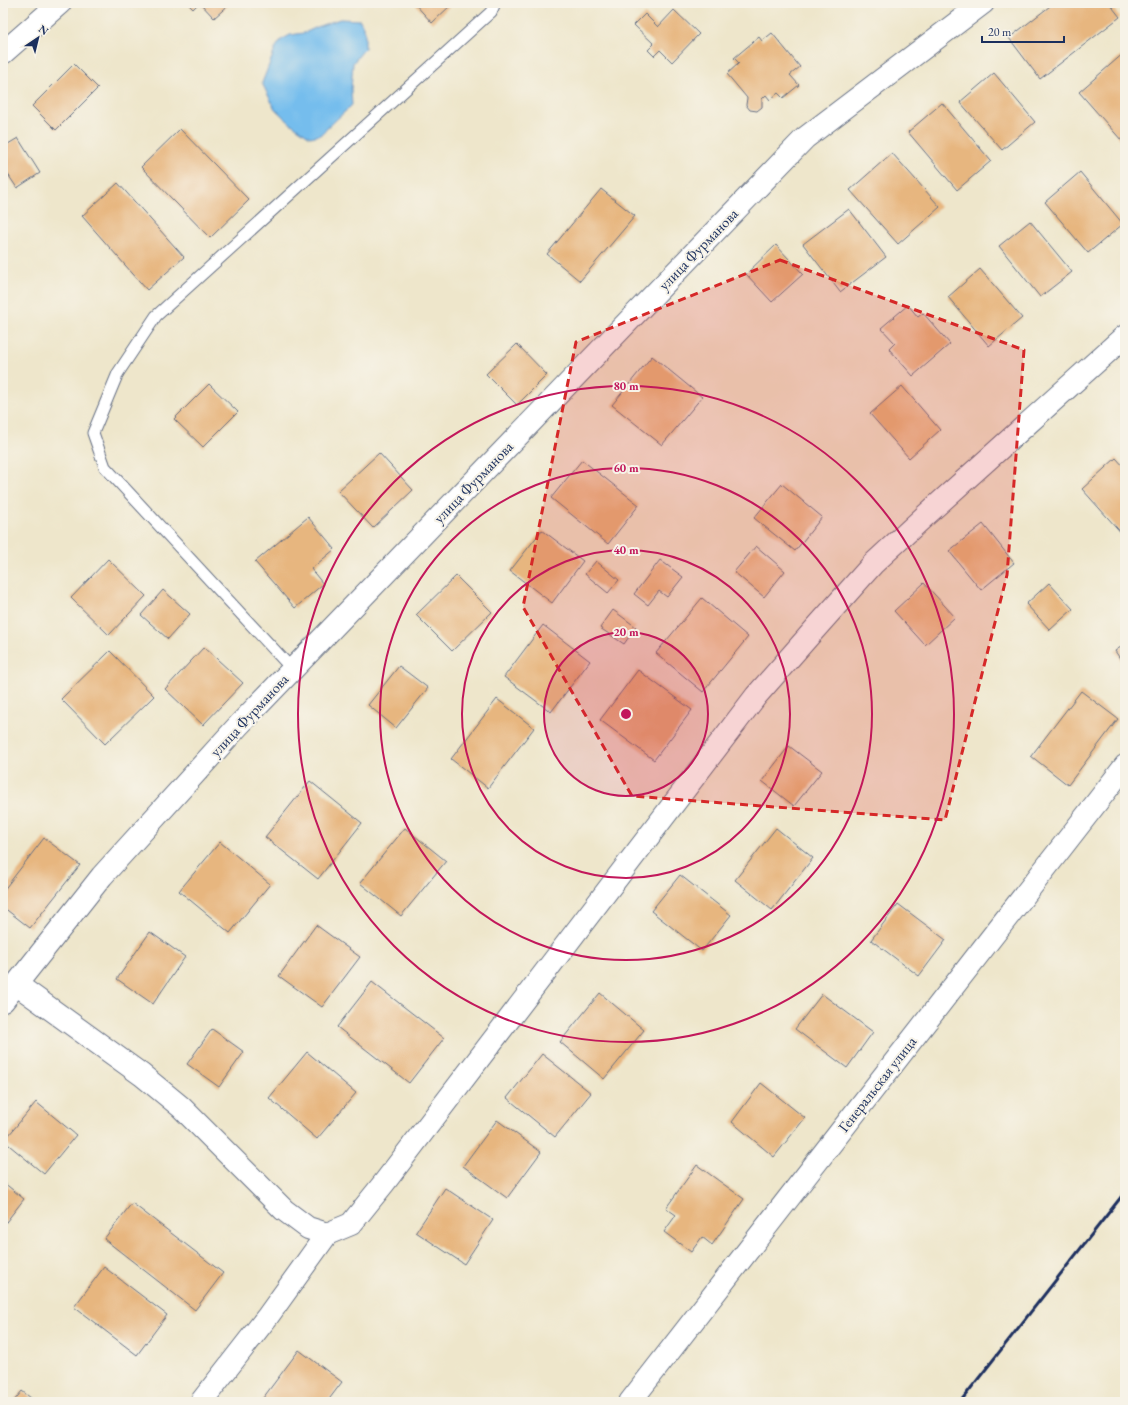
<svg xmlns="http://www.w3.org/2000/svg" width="1128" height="1405" font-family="'EB Garamond',serif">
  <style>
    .water { fill: #75bded; stroke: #4876a6 }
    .building { fill: #e7b67f }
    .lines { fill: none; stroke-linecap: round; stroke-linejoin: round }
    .service-casing { stroke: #656f84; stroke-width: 13 }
    .minor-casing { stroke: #656f84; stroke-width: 24 }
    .service { stroke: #fff; stroke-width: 11 }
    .minor { stroke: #fff; stroke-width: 22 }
    .rail { stroke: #1b2f5e; stroke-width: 3 }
    .marked { fill: #d62828; fill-opacity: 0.2; stroke: #d62828; stroke-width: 3; stroke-dasharray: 8 5; stroke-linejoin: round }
    .ring { fill: none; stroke: #c2185b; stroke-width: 2 }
    .labels { text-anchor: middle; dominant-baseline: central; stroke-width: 4; stroke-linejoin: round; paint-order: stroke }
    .street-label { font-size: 15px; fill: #1b2f5e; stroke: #f7f3e8 }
    .centre { fill: #c2185b; stroke: #f7f3e8; stroke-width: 2 }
    .ring-label { font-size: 12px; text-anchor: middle; font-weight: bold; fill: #c2185b; stroke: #f7f3e8; stroke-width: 4; stroke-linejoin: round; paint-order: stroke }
  </style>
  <rect width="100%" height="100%" fill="#f7f3e8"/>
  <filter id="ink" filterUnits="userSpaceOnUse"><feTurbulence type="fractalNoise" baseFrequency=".025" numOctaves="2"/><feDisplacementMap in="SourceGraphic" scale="8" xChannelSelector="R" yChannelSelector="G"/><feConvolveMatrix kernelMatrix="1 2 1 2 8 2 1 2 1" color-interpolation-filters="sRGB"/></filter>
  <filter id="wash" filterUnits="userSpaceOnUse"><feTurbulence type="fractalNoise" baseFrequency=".012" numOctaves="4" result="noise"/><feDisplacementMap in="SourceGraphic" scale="16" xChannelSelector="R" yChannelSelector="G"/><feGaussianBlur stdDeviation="0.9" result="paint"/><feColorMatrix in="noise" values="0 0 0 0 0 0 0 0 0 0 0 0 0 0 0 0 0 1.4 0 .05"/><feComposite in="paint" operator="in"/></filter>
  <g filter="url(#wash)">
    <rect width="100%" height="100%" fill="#eee6cb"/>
    <path class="water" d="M340,19L360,20L365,31V48L353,63L351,90L352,105L320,135L310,137L290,123L275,109L262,83L276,47L281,40L290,35L304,33L322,25Z"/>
    <g id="blocks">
      <path class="building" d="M187,3H199L193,9Z
        M200,3H231L214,18Z
        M414,3H453L432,23Z
        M1054,3H1109L1120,17L1040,79L1009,38Z
        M674,10L699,34L672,62L660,50L654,56L648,50L654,44L634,25L645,14L658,27Z
        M772,33L800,67L790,75L799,85L783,98L778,93L770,100L766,95L762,99V107L757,111L750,110L746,105L747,98L727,74L739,63L734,58L759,37L762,41Z
        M1125,52V138L1122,141L1079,92Z
        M74,64L98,88L56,130L32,106Z
        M994,73L1035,122L1002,150L960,102Z
        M942,103L991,161L957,190L908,132Z
        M180,129L249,200L210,238L141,167Z
        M18,138L40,173L17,188L3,167V147Z
        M892,153L940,207L898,244L850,190Z
        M1080,172L1123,224L1088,253L1045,202Z
        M118,183L184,257L147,290L82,216Z
        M601,189L635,216L580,281L547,254Z
        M849,209L886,257L840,292L803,244Z
        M1030,221L1072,272L1040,297L999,246Z
        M776,245L803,274L772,302L746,274Z
        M980,269L1022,318L989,346L948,297Z
        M908,305L918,317L923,313L950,344L913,376L889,349L895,343L881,328Z
        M517,344L547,375L517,405L486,374Z
        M652,356L702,397L662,445L612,405Z
        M209,384L238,412L203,447L174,419Z
        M902,386L940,430L909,458L870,414Z
        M379,453L413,490L373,528L338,491Z
        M1116,458L1125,468V537L1082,489Z
        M582,460L639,505L608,544L551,498Z
        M782,484L822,517L795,551L754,518Z
        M308,517L335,549L311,569L323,584L295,608L255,562Z
        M983,524L1014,563L981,590L949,551Z
        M542,530L583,561L552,603L510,571Z
        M756,546L785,571L764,597L734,572Z
        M108,559L146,596L109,635L71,598Z
        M660,560L683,577L667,597L659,591L648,605L634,594Z
        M596,561L619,580L608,593L585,574Z
        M456,576L492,612L452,651L416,615Z
        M924,583L955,617L925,645L894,611Z
        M1049,583L1073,609L1050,630L1026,604Z
        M163,590L190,614L168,639L141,615Z
        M702,598L748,637L703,692L656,653Z
        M613,610L636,627L624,644L600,628Z
        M543,625L590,661L551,712L504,677Z
        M1125,644V666L1115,651Z
        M204,647L243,683L203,725L165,689Z
        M110,651L154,696L105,744L61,699Z
        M399,666L428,688L396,728L368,705Z
        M638,670L692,710L654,760L600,720Z
        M1081,691L1118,719L1068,785L1031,756Z
        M497,699L534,728L488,788L451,759Z
        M789,746L822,771L794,806L762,781Z
        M310,781L362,823L318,879L265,837Z
        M405,828L446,861L401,916L360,883Z
        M776,828L813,858L772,910L735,880Z
        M44,838L80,865L30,928L3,907V891Z
        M220,842L270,884L230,933L179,891Z
        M680,875L731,915L702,951L651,911Z
        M898,904L946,940L919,976L871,940Z
        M316,925L360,957L322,1007L279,976Z
        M150,932L185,957L153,1004L117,979Z
        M372,982L444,1038L409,1083L337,1027Z
        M600,993L644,1030L604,1079L560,1042Z
        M822,994L873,1032L847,1068L795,1029Z
        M212,1029L244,1052L219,1087L187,1064Z
        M307,1052L356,1093L317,1139L269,1098Z
        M542,1054L591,1093L555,1137L507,1098Z
        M761,1083L805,1118L774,1157L732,1122Z
        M36,1102L76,1135L44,1174L4,1141Z
        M497,1120L541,1152L507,1198L463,1166Z
        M697,1165L744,1199L712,1245L702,1237L691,1252L664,1232L676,1215L666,1208Z
        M3,1182L24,1199L3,1226Z
        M445,1188L493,1220L464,1264L416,1232Z
        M132,1203L223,1273L195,1310L104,1239Z
        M104,1267L167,1315L137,1355L74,1307Z
        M299,1350L342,1382L327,1402H260Z
        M22,1391L36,1402H13Z"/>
    </g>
  </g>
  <g filter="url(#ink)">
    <use href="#blocks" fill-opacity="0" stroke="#656f84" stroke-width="1"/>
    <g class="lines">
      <g class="service-casing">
        <path id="service" d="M292,669L105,467L93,433L118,373L156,316L491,12L495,3"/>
      </g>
      <g class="minor-casing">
        <path id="minor" d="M3,53L60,3
          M16,984L142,1075L181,1107L284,1210L308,1228L327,1234L351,1224L384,1183L756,696L815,629L873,564L926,515L1125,336
          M3,1001L102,876L238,726L805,138L983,3
          M201,1402L268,1316L327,1234
          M630,1402L1125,766"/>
      </g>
      <use href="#service" class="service"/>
      <use href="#minor" class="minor"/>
      <path class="rail" d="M960,1402L1125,1192"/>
    </g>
  </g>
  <path class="marked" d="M780,260L1024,350L1007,575L945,820L632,796L523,607L576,342Z"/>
  <circle cx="626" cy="714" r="82" fill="#c2185b" fill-opacity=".12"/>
  <g class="ring">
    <circle cx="626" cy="714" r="82"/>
    <circle cx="626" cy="714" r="164"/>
    <circle cx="626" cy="714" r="246"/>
    <circle cx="626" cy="714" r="328"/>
  </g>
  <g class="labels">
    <g class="street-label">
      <text transform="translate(698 249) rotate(-46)">улица Фурманова</text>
      <text transform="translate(473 482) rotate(-46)">улица Фурманова</text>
      <text transform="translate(249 715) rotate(-47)">улица Фурманова</text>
      <text transform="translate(877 1084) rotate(-52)">Генеральская улица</text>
    </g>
  </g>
  <circle cx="626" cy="714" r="6" class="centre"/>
  <g class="ring-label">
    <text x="626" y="390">80 m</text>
    <text x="626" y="472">60 m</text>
    <text x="626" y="554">40 m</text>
    <text x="626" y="636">20 m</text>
  </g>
  <rect width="1128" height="1405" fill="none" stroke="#f7f3e8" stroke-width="16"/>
  <g transform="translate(38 38) rotate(35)" stroke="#f7f3e8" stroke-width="3" paint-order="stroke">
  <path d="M0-3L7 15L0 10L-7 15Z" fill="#1b2f5e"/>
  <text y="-6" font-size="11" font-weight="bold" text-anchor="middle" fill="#1b2f5e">N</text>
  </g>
  <path d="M982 36v6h82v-6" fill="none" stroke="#1b2f5e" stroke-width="2"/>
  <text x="988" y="36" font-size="12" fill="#1b2f5e" stroke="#f7f3e8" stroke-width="3" paint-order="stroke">20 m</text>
</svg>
